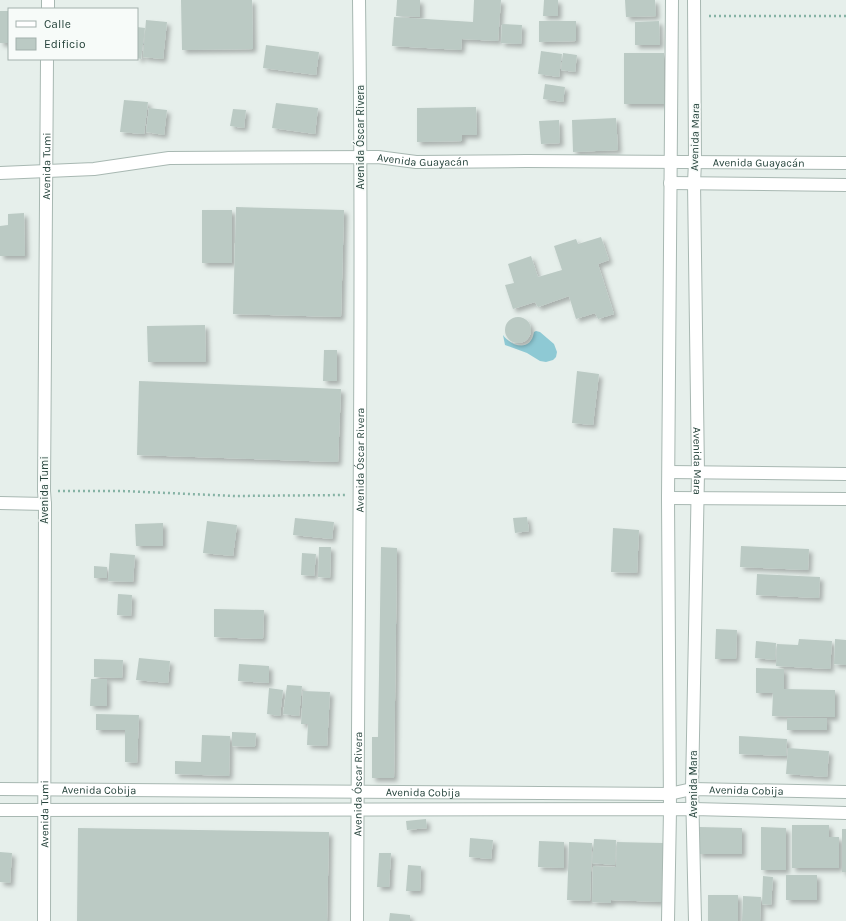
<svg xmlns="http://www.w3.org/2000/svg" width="846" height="921" font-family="Karla,sans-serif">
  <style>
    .water { fill: #8ec9d4 }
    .building { fill: #bbcac4; filter: url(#shadow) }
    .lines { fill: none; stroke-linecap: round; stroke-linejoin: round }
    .minor-casing { stroke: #a8b8b2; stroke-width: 14 }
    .path { stroke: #86b3a5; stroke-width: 2.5; stroke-dasharray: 2 3; stroke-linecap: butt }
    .minor { stroke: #fff; stroke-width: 12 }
    .labels { text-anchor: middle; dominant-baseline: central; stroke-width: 3; stroke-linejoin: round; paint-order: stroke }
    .street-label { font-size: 11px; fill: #24423a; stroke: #f7fbf9 }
  </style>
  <defs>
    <filter id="shadow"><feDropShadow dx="3.5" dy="3.5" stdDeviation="2" flood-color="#0004"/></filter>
  </defs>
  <rect width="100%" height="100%" fill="#e6efeb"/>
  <path class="water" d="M536,331L540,332L554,344L557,352L556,357L553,360L546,362L540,361L527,353L505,345L503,335C512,347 531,352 534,332Z"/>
  <path class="building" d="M181,0H252L253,49L182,50Z
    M397,0H420V17L396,16Z
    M474,0H501L498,41L462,39L461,50L392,46L394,17L473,22Z
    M544,0H558V16H543Z
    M625,0H655L656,16L626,17Z
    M0,11H9V43H0Z
    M146,20L167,22L163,59L143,57Z
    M539,21H576V41L539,42Z
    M659,21L660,45H635V22Z
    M502,24L522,25L521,44L501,43Z
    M137,27L145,28L141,59L137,58Z
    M266,45L319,52L316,75L263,68Z
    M541,51L562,54L559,77L538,74Z
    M563,53L577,55L575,72L561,70Z
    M624,53H664V104H624Z
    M545,84L565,87L563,102L543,99Z
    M124,100L148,102L144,134L120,132Z
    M276,103L318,108L315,134L272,128Z
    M476,107L477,135H462V141L417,142V108Z
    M149,108L167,110L164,135L146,132Z
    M233,109L246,110L244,128L230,126Z
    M616,118L618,150L573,152L572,120Z
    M559,120L560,143L541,144L539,121Z
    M236,207L344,210L341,317L233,314Z
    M202,210H232V263H202Z
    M24,213L25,256H0V226L8,225V214Z
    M601,237L609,260L598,264L614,314L598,319L595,313L576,319L569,296L538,307L535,302L513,309L505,285L514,283L508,264L531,256L538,277L562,270L554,246L576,239L578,244Z
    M505 330a13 13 0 1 1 26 0a13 13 0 1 1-26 0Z
    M205,325L206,362H148L147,326Z
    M324,350H337V381H323Z
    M577,371L599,374L593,425L572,423Z
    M139,381L341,389L338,462L137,455Z
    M527,517L529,531L515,533L513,518Z
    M295,518L334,522L332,539L293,535Z
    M207,521L237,525L233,556L203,553Z
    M163,523V546H136L135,524Z
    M613,528L639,530L637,573L611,572Z
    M741,546L809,549L808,570L740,567Z
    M319,547H331L330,578L318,577Z
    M381,547L397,548L394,778H372V737H378Z
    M110,553L135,555L133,582L108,581Z
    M302,553L316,554L314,576L301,575Z
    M94,566L107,567V578H94Z
    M757,574L820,577L819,598L756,595Z
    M118,594L132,595L131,616L117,615Z
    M214,609L264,610L263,639L214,637Z
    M716,629L737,630L736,659H715Z
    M799,639L832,641L830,669L776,666L777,644L798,645Z
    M835,639L846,640V665L834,664Z
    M756,641L776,643L775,660L755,658Z
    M139,658L170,661L168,683L136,680Z
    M94,659L123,660L122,678L94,677Z
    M239,664L269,666V683L238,681Z
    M756,668L784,669V689L835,690V717L772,716L773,693H756Z
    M91,679H107V706H90Z
    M287,685L302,686L299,716L283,714Z
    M269,688L283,690L280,716L267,714Z
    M303,691L330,692L327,746L307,745L308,724H301Z
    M96,714L139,715L137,763L125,762V730H96Z
    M787,718H827V730H787Z
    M232,732L256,733L255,747L232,746Z
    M202,735L230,736L229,776L175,774V761L201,762Z
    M739,736L787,739L786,756L739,754Z
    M788,748L829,751L827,777L786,774Z
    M426,819L427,828L407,830L406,821Z
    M792,825H829V837H839V868H792Z
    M699,827L742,828V854H698Z
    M761,827L786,828V870H761Z
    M78,828L329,832L327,921H77Z
    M842,829H846V872H842Z
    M470,838L493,840L491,859L469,857Z
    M594,839L616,840L615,865L592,863Z
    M539,841L564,842V868L538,867Z
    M569,842L592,843L590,901L567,900Z
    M617,842L663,843L661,902L611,900V903L592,902L593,866L616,867Z
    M0,852L12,853L10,883L0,882Z
    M379,853H391L389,887H377Z
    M408,865L421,866L420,891H406Z
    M786,875H817V900H786Z
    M763,876L773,877L771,905L762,904Z
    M708,895H738V921H708Z
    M743,896L761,897L760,921H742Z
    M390,913L410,915V921H389Z"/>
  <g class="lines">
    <g class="minor-casing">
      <g id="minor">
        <path id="s1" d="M694,0L695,162L694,183L698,473L692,789L695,921"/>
        <path d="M48,9V0"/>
        <path id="s2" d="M0,173L94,169L169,158L378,157L416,162L526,161L846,163"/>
        <path d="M670,183L846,185"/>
        <path d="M669,472L846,474"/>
        <path d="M668,498L846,499"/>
        <path d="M0,503L45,504"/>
        <path id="s3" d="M0,789L669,794L692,789L846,792"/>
        <path d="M0,810L693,809L846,813"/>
        <path id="s4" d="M44,921L45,504L44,491L47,59"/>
        <path id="s5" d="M357,921C358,614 363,307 359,0"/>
        <path d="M668,921L670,810L668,498L672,0"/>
      </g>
    </g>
    <path class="path" d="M709,16H846
      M58,491H122L235,496L345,495"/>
    <use href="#minor" class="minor"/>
  </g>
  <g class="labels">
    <g class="street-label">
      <text transform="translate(360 137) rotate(-90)">Avenida Óscar Rivera</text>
      <text transform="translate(695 137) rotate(-89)">Avenida Mara</text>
      <text stroke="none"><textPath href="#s2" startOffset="424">Avenida Guayacán</textPath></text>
      <text stroke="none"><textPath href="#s2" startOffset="760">Avenida Guayacán</textPath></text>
      <text stroke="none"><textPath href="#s4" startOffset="755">Avenida Tumi</textPath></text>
      <text stroke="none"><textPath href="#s1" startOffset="461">Avenida Mara</textPath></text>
      <text stroke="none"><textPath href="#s5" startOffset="461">Avenida Óscar Rivera</textPath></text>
      <text transform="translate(44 490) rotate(-90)">Avenida Tumi</text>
      <text stroke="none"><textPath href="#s5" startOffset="137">Avenida Óscar Rivera</textPath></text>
      <text transform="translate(693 784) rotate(-90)">Avenida Mara</text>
      <text stroke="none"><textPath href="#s3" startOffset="99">Avenida Cobija</textPath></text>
      <text stroke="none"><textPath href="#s3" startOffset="747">Avenida Cobija</textPath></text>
      <text stroke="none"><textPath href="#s3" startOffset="423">Avenida Cobija</textPath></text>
      <text stroke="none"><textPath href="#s4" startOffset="107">Avenida Tumi</textPath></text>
    </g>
  </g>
  <rect x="8" y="8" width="130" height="52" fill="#f7fbf9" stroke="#a3b1ad"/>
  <rect x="16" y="21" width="20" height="6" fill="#ffffff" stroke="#a3b1ad"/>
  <text x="44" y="28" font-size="12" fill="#24423a">Calle</text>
  <rect x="16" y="38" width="20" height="12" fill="#bbcac4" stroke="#a3b1ad"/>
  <text x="44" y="48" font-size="12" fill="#24423a">Edificio</text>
</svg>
